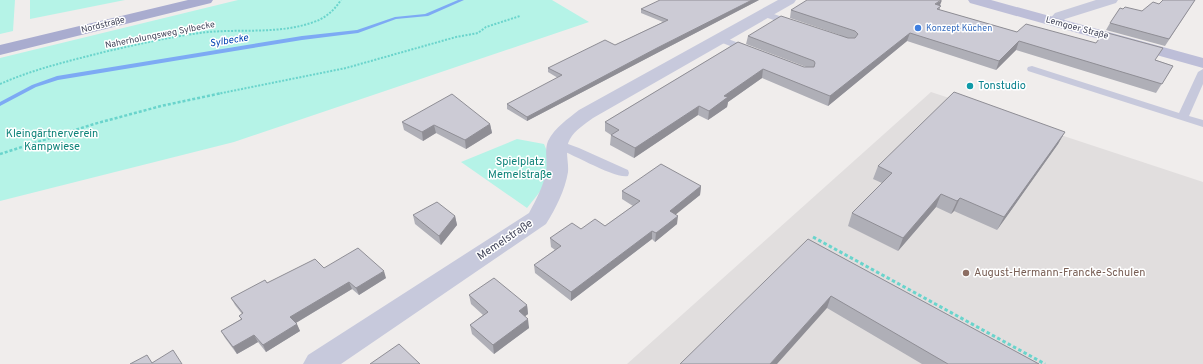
<svg xmlns="http://www.w3.org/2000/svg" width="1203" height="364" font-family="Overpass,sans-serif">
  <style>
    .education { fill: #e1dede }
    .green { fill: #b5f3e7 }
    .lines { fill: none; stroke-linecap: round; stroke-linejoin: round }
    .stream { fill: #7daaf4; fill-rule: evenodd }
    .path-far2 { stroke: #6ad4cc; stroke-width: 2; stroke-dasharray: 2 1.5; stroke-linecap: butt }
    .path-far1 { stroke: #6ad4cc; stroke-width: 2.5; stroke-dasharray: 3 2; stroke-linecap: butt }
    .path { stroke: #6ad4cc; stroke-width: 3; stroke-dasharray: 3.5 2.5; stroke-linecap: butt }
    .lane { fill: #c7c9dc; fill-rule: evenodd }
    .street { fill: #c7c9dc; fill-rule: evenodd }
    .secondary { fill: #bdbed8; fill-rule: evenodd }
    .primary { fill: #a9accf; fill-rule: evenodd }
    .wall { fill: #afafb7 }
    .shaded-wall { fill: #8f8e95 }
    .building { fill: #cccbd5; stroke: #8f8e95 }
    .shop-dot { fill: #3f7fe0; stroke: #fff; stroke-width: 1.5 }
    .culture-dot { fill: #0f9aa8; stroke: #fff; stroke-width: 1.5 }
    .education-dot { fill: #8d6e63; stroke: #fff; stroke-width: 1.5 }
    .labels { text-anchor: middle; dominant-baseline: central; stroke-width: 3; stroke-linejoin: round; paint-order: stroke }
    .far-street-label { font-size: 9px; fill: #43465b; stroke: #fff }
    .far-shop-label { font-size: 9px; fill: #366cbe; stroke: #fff; text-anchor: start }
    .far-water-label { font-size: 10px; font-style: italic; fill: #0042b1; stroke: #fff }
    .culture-label { font-size: 11px; fill: #0d838f; stroke: #fff; text-anchor: start }
    .park-label { font-size: 11px; fill: #0e8379; stroke: #fff }
    .street-label { font-size: 11px; fill: #43465b; stroke: #fff }
    .education-label { font-size: 11px; fill: #785e54; stroke: #fff; text-anchor: start }
  </style>
  <rect width="100%" height="100%" fill="#f0edec"/>
  <path class="education" d="M931,92L1203,182V364H627Z"/>
  <path class="green" d="M0,0H15L13,31L0,34Z
    M30,0H125L30,19Z
    M238,0H552L589,22L234,142L0,201V58Z
    M517,139L544,144C546,149 549,155 550,160C553,179 538,194 527,208L461,162Z"/>
  <g class="lines">
    <path class="stream" d="M458,0H464L428,16L396,19L358,33L302,40L58,80L36,87L0,106V102L32,85L57,76L302,36L357,30L395,17L425,14Z"/>
    <path class="path-far2" d="M0,84C34,69 69,61 104,52C139,44 173,36 208,32C243,29 277,34 311,23C324,19 333,12 341,0
      M217,94L346,68L456,37L478,33L486,27L520,16"/>
    <path class="path-far1" d="M0,154L94,124L161,106L222,93"/>
    <path class="path" d="M813,237L1045,364"/>
    <path class="lane" d="M765,11L797,22L799,24L794,27L762,16L761,14Z
      M720,36L752,48L754,50L749,53L717,41L715,39Z
      M1032,66L1179,113L1198,72L1203,69V84L1189,116L1203,120V127L1028,71L1027,69L1028,67Z
      M557,140L579,148L628,170L629,173L628,176C614,179 570,152 553,147L551,144L553,141Z"/>
    <path class="street" d="M778,0H796L794,3L593,118C585,124 575,130 570,139C564,149 569,161 568,172C565,190 556,208 546,224L341,364H303L308,355L529,213C536,200 543,187 546,172C548,162 544,151 548,141C555,127 568,119 579,110Z
      M1096,0H1118L1116,3L1065,19C1060,25 1058,27 1050,25L1047,22L1055,13Z"/>
    <path class="secondary" d="M968,0H991L1203,58V68L970,3Z"/>
    <path class="primary" d="M188,0H213L211,3L0,55V45Z"/>
  </g>
  <path class="wall" d="M759,0L657,53L527,121L507,109V104L558,78L548,72V68L615,45L663,22L641,13V9Z
    M1195,0L1165,46L1106,30L1110,23L1123,9L1142,11L1159,4Z
    M940,6V10L1017,32L1156,60L1173,66L1156,93L1016,50L996,70L907,41L828,106L762,78L728,102L727,107L708,120L698,115L634,158L610,145L611,135L605,131V122L738,42L804,67H806L746,44L748,36L840,35L790,18L791,10Z
    M402,122L490,124L492,133L466,149L436,133L423,141L404,130Z
    M1065,132L1058,144L997,230L954,211L951,214L936,207L898,251L848,226L852,213L882,183L873,179L878,166Z
    M701,186L700,195L675,214L677,224L655,242L652,239L571,301L535,273L534,265L555,250L551,247L550,238L581,229L605,226L633,206L622,199V191Z
    M413,215L455,216L457,225L441,245L415,224Z
    M808,239L1039,364H922L827,308Z
    M324,268L386,278L359,295L352,289L296,323L300,331L266,352L258,342L237,354L225,338L221,331L241,319L239,316L242,314L235,305L231,298L267,283Z
    M469,295L527,305L528,314L525,316L529,328L494,354L472,334L470,325L483,315L471,304Z"/>
  <path class="shaded-wall" d="M752,0H759L657,53L527,121V117L657,48Z
    M942,0L939,8L935,4Z
    M910,33L907,41L828,106L830,96Z
    M1019,41L1016,50L996,70L999,61Z
    M763,69L762,78L728,102L727,107L708,120L709,111L724,96Z
    M699,106L698,115L634,158L635,148Z
    M490,124L492,133L466,149L465,140Z
    M434,125L436,133L423,141L422,132Z
    M1065,132L1058,144L997,230L1004,217Z
    M701,186L700,195L669,220L670,211Z
    M941,194L936,207L898,251L903,238Z
    M960,198L954,211L951,214L957,201Z
    M455,216L457,225L441,245L439,236Z
    M678,216L677,224L655,242L656,233Z
    M652,231V239L571,301V292Z
    M384,271L386,278L359,295L356,288Z
    M349,282L352,289L294,324L290,317Z
    M831,296L827,308L777,364H770Z
    M527,305L528,314L520,320L519,311Z
    M528,319L529,328L494,354L493,345Z
    M297,324L300,331L266,352L263,345Z
    M254,335L258,342L237,354L233,347Z"/>
  <path class="building" d="M660,0H752L657,48L527,117L507,104L562,75L548,68L605,40L615,45L668,20L641,9Z
    M807,0H941L935,4L941,6L937,9L1017,32L1026,24L1096,43L1104,32L1163,48L1155,60L1173,66L1162,84L1019,41L999,61L910,33L830,96L763,69L724,96L728,97L709,111L699,106L635,148L611,135L619,130L605,122L738,42L804,67H814L815,63L814,61L748,36L781,16L848,38H855L858,34L855,31L791,10Z
    M1163,0H1195L1169,39L1110,23L1120,8L1123,9L1125,7L1142,11L1153,2L1159,4Z
    M954,92L1065,132L1004,217L960,198L957,201L941,194L903,238L852,213L892,173L878,166Z
    M452,94L490,124L465,140L434,125L422,132L402,122Z
    M661,164L701,186L670,211L678,216L656,233L652,231L571,292L534,265L561,246L550,238L572,223L581,229L595,219L605,226L640,201L622,191Z
    M437,202L455,216L439,236L413,215Z
    M808,239L1039,364H948L831,296L770,364H680Z
    M358,248L384,271L356,288L349,282L290,317L297,324L263,345L254,335L233,347L221,331L242,319L239,316L243,313L231,298L265,280L267,283L315,259L324,268Z
    M494,278L527,305L519,311L528,319L493,345L470,325L488,312L469,295Z
    M399,344L420,364H370Z
    M173,350L182,364H130L147,355L152,363Z"/>
  <circle class="shop-dot" cx="918" cy="28" r="4"/>
  <circle class="culture-dot" cx="970" cy="86" r="4"/>
  <circle class="education-dot" cx="966" cy="273" r="4"/>
  <g class="labels">
    <g class="far-street-label">
      <text transform="translate(103 25) rotate(-14)">Nordstraße</text>
      <text transform="translate(1077 28) rotate(15)">Lemgoer Straße</text>
      <text transform="translate(160 35) rotate(-11)">Naherholungsweg Sylbecke</text>
    </g>
    <g class="far-shop-label">
      <text x="926" y="28">Konzept Küchen</text>
    </g>
    <g class="far-water-label">
      <text transform="translate(229 41) rotate(-9)">Sylbecke</text>
    </g>
    <g class="culture-label">
      <text x="978" y="86">Tonstudio</text>
    </g>
    <g class="park-label">
      <text x="52" y="134">Kleingärtnerverein<tspan x="52" dy="13">Kampwiese</tspan></text>
      <text x="520" y="162">Spielplatz<tspan x="520" dy="13">Memelstraße</tspan></text>
    </g>
    <g class="street-label">
      <text transform="translate(505 240) rotate(-34)">Memelstraße</text>
    </g>
    <g class="education-label">
      <text x="974" y="273">August-Hermann-Francke-Schulen</text>
    </g>
  </g>
</svg>
